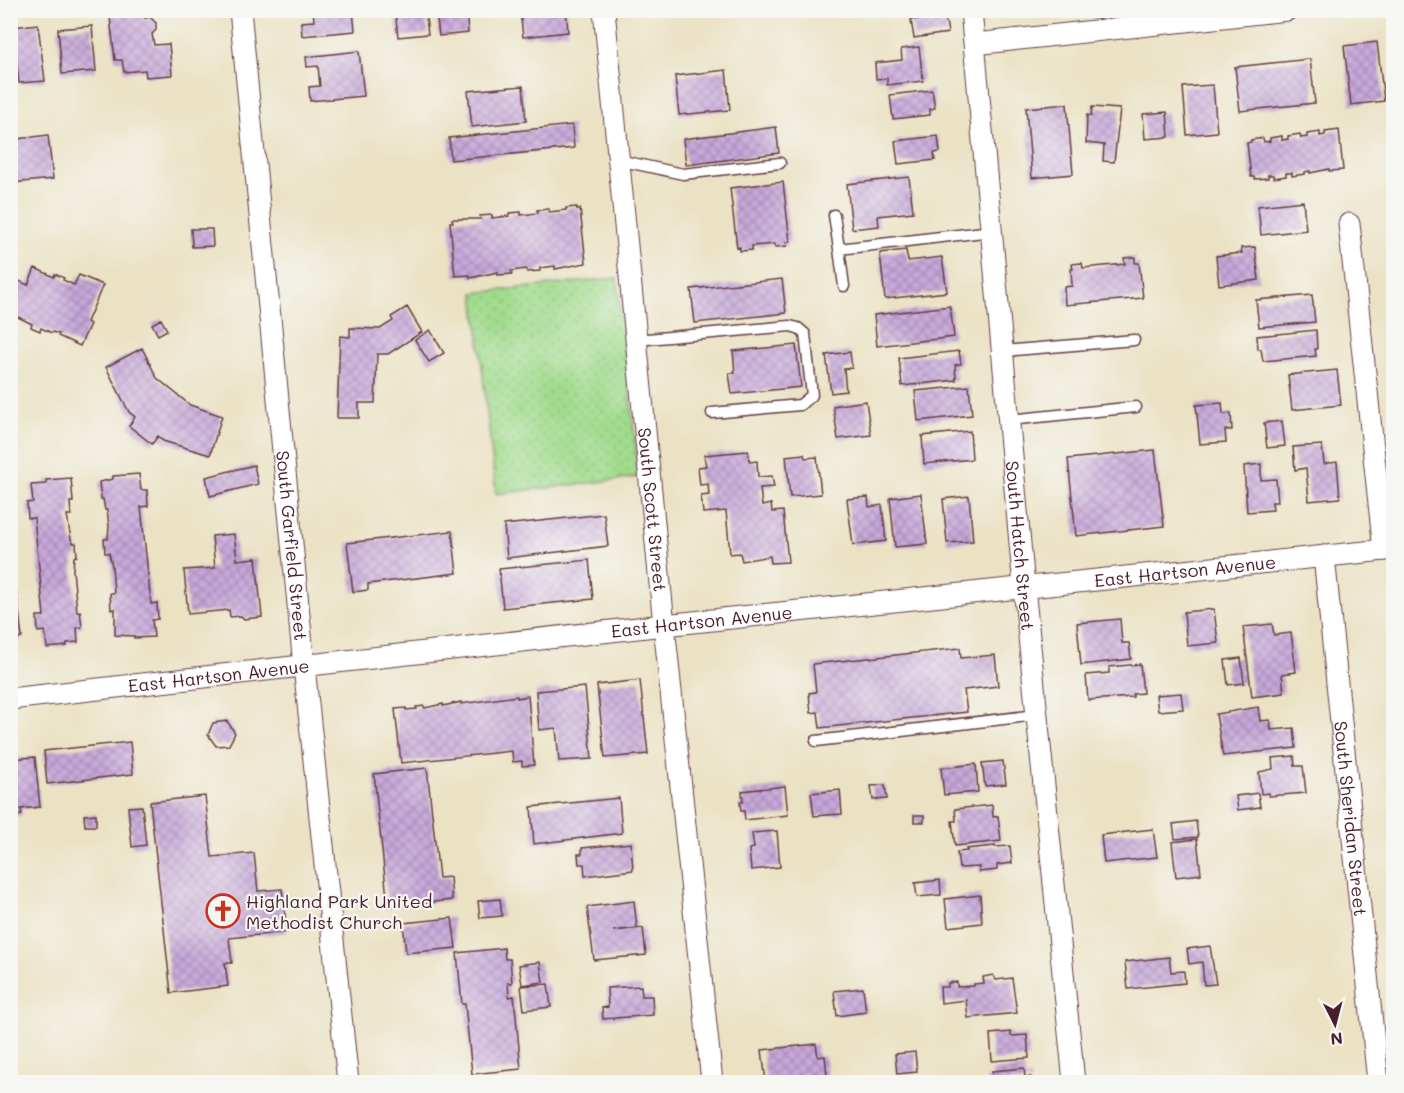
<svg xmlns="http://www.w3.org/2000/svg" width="1404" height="1093" font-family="Mali,sans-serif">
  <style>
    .grass { fill: url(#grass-dots); stroke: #767d5c; stroke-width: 1.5 }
    .building { fill: url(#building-cross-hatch) }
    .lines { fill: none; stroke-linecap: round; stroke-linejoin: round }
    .lane-casing { stroke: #623c42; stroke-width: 13 }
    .street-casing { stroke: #623c42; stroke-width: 23 }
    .lane { stroke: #fff; stroke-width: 10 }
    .street { stroke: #fff; stroke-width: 21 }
    .labels { text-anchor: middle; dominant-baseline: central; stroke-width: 4.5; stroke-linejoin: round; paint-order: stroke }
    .street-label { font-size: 18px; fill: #4a1f2b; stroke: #f6f6f2 }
    .poi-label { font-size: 18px; fill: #4a1f2b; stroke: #f6f6f2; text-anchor: start }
  </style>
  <defs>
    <pattern id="grass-dots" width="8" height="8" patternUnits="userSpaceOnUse" patternTransform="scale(1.5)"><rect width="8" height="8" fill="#a1db8d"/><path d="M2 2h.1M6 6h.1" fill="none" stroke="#8cbc7a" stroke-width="1.8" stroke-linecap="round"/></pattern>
    <pattern id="building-cross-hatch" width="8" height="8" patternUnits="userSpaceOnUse" patternTransform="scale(1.5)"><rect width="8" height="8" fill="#c7a8da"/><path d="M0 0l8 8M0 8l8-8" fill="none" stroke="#a488b1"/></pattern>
  </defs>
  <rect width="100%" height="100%" fill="#f6f6f2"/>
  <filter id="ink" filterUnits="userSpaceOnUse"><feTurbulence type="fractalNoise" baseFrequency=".0167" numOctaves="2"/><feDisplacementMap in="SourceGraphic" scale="12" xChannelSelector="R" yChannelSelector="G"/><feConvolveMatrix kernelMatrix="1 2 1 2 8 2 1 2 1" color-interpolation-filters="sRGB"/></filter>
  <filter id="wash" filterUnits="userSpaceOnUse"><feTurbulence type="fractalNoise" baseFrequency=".008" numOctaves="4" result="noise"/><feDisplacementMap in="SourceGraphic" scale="24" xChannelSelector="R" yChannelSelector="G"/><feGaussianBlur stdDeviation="1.35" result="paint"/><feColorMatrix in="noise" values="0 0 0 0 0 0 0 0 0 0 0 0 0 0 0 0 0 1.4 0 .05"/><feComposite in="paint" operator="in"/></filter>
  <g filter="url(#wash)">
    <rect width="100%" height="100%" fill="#ebe2c4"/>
    <path class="grass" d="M617,278L639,477L496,494L474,293Z"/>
    <g id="blocks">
      <path class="building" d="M313,10H353L355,31L302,36L301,22L314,21Z
        M395,10H425L428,34L398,37Z
        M436,10H466L468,33L439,36Z
        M520,10H566L568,32L523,37Z
        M710,10H725L726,14L710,16Z
        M144,13L145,18L150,17L156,23V30L152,34L154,45L169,44L172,75L146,77L145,70L124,72L122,60H115L110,17Z
        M945,15L948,33L914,38L911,20Z
        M38,24L45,81L19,83L13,27Z
        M92,26L96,71L62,74L58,29Z
        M1377,42L1384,101L1351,105L1344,46Z
        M919,47L923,81L887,85V78L876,79L875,63L902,60L901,49Z
        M359,51L364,96L310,101L309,87L320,86L318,66L307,67L306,57Z
        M1310,59L1315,103L1240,111L1235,67Z
        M726,70L730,110L679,115L675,76Z
        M1213,85L1217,132L1187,135L1183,87Z
        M523,86L526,121L472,127L468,91Z
        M932,90L935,108L930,109V115L893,119L890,95Z
        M1067,104L1073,174L1032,178L1026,108Z
        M1092,107L1120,109L1114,162L1103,161L1104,145L1086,143L1087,115L1091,116Z
        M1167,112L1169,137L1145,139L1143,114Z
        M572,125L574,148L451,160L449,138Z
        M776,127L779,153L686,165L683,139Z
        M1339,130L1343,170L1329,171V169L1310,173V171L1305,172V174L1292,176V173H1286V176L1274,178L1273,175H1268V178L1255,179L1254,177H1251L1247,143L1251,142V140L1263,138L1264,142L1270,141V138L1282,136V140L1288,139V136L1300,134L1301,138L1307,137V134L1320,132V136L1325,135V132Z
        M48,135L53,179L12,183L10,140Z
        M938,136L940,152L934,153L935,160L898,164L895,141Z
        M909,177L913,212L878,216L879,226L852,229L847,184Z
        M783,182L790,242H786L787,246L775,247V244L752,246V250L740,251V247L737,248L730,188Z
        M1303,201L1306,230L1261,235L1258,206Z
        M577,207V210L580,209L586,263L555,269V266L540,268V271L527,272L526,269L511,271L512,274L498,275V272L470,278V275L455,276L450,222H453L452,219H481L480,216L492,215V218L509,216V213L521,212V215L538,213L537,210L549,209V212L566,210V208Z
        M191,229H212L213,246L192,247Z
        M1255,247L1259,280L1219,285L1216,256L1242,253L1241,248Z
        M906,250L908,261L942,257L947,292L885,299L880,253Z
        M1135,257V263H1139L1143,298L1065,305L1064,287L1072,286L1071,269H1073L1072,264L1082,263L1083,268L1125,264L1124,258Z
        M35,268L54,277L55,274L64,278L63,280L74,285L79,275L103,285L87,322L90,324L80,346L58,336L59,334L53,332L52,333L41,328L40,331L31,327L32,324L10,313V294L17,280L28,285Z
        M782,279L786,313L695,323L691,289Z
        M1312,295L1315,322L1259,327L1256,300Z
        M950,306L954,337L877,346L874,315Z
        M407,307L422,332L388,354H377L375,403H359V418H337L340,336L350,337V328L380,329L393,321L391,317Z
        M161,319L167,330L158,335L152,324Z
        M430,330L444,353L429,362L415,340Z
        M1316,330L1317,349H1315L1316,356L1263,361L1261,349H1258L1257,336Z
        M796,345L801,387L732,394L729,373H735L733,351Z
        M142,348L157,378L190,405L222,416L210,455L163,441L158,436L152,444L129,426L135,417L129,412L106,367Z
        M959,351L961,364L955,365L956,380L902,386L899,358Z
        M850,352L852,368L844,369L846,391L831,393L826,355Z
        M1337,370L1341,405L1292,410L1288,375Z
        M969,386L972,415L918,421L915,391Z
        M866,401L871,435L838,439L833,406Z
        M1222,403L1223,414L1231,413L1232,430H1225L1226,442L1200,444L1196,405Z
        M1282,421L1285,446L1267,448L1264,423Z
        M970,431L972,459L924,464L922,436Z
        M1322,445L1324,464L1337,462L1340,498L1309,501L1306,468L1295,470L1293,447Z
        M1155,450L1164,526L1076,536L1068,459Z
        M748,451L750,462L757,461L758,477L772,476L774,487L760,488L762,506L771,504L772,512L783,511L788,562L771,563L770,556L742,561L740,553L730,554L726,511L703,513L701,496L709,495L708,484L700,485L698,467L706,466L704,455Z
        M804,454L805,458L817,457L821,494L790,497L786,456Z
        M1261,464V480L1276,479L1278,502H1272L1273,510L1247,512L1244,466Z
        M254,465L258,484L210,496L206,477Z
        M139,474L141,490H147L148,506L141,507L151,604L157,603L158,619L152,620L154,637L134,638V636L115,635V609L111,610L110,593H114L112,566L109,553H105L104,539H108L109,526L107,510H105L103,499H101L99,482L113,479V476Z
        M71,478L73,502H70L71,515H67L71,539L73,543H76L77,556L74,557L73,570L77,612L80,611L82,627L77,628L78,642L67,643V646L47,648L45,631L38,632L37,616H44L34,518H28L27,503L33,502L31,485L46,484V480Z
        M921,494L927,544L895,547L890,498Z
        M969,496L973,541L947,543L943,499Z
        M868,497L869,507L882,505L886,541L853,545L847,499Z
        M604,514L608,546L507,558L504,525Z
        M452,531L457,573L368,584V590L353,592L347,543Z
        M234,534L237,560L256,558L262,617L244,619L241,616L230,617L229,610L188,614L184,570L215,568L212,536Z
        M589,560L593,599L503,608L499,569Z
        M16,587L22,638L10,640V588Z
        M1214,609L1218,643L1187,646L1184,612Z
        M1120,619L1122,643H1129L1131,659L1081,665L1077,623Z
        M1272,624L1274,635L1291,633L1296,672L1282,674L1284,693L1252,697L1243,627Z
        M960,648L961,658L995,655L998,686L964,690L967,712L820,728L818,712L811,713L809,693L816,692L813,664Z
        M1241,658L1244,683L1228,685L1225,660Z
        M1140,664L1143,693L1133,694V697L1088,700L1086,675L1109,673V667Z
        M640,680L648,754L605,758L597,685Z
        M585,687L592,759L559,761L556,728L539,730L536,691Z
        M1181,693L1183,709L1158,711L1156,695Z
        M517,696V698L528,696L534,765L522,766V761L513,762L512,751L401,763L395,709L406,708V710L417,709L416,707L424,706L425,708L443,704V706L461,702V704Z
        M1258,707L1260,721L1270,720L1271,730L1294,728L1296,748L1223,756L1216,714Z
        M227,721L235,733L229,745L216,746L208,735L213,723Z
        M130,742L133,774L47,784L44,751Z
        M1294,756L1295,766H1303L1306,793L1269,796V793L1261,794L1259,772L1273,769L1272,758Z
        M35,757L40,807L21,809L22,815L11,817L10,759Z
        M1003,761L1006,784L985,786L982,763Z
        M976,764L978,792L944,795L941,768Z
        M427,768L439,878L450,877L452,900L388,907L374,774Z
        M885,785L887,799L873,800L871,786Z
        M785,786L788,815L745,820L744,811H741L740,802H743L742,791Z
        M840,790L842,814L814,816L811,793Z
        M1258,793L1260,807L1238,810L1236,796Z
        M205,796L212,857L254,853L258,891L282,889L287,932L229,938L232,963H225L228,986L171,993L150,802Z
        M619,798L622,833L534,844L531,807Z
        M992,805L993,817L998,816L1001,841L955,846L952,821H956L955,809Z
        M142,806L146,845L132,847L128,807Z
        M96,814V826H85L84,815Z
        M914,815H924V822H914Z
        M1196,821L1198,837L1175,839L1173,824Z
        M1153,829L1157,857L1104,863L1101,835Z
        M777,831L780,867L751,870L749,849L754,848L752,833Z
        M1197,839L1201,874L1176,877L1172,842Z
        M631,843L633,870L585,876L584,864H579L578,854H582V848Z
        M995,846V847L1010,846L1012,863L997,865V870L979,872V867L959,868L957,852L967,851L966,849Z
        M940,880L941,895L917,897L915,883Z
        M980,895L982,923L948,927L945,899Z
        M500,899L502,916L480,918L478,901Z
        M634,901L637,928L613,931L643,928L646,955L594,960L587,907Z
        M452,918L456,948L406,953L403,923Z
        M1210,946L1216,984L1204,985L1202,962L1189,964L1187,949Z
        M504,948L505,959H510L512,983H508L509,997L514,996L521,1069L472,1074L465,1004H462L457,953Z
        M1169,957L1171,972L1184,971L1185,983L1128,989L1125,962Z
        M540,962L543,982L522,985L519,965Z
        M993,975L996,980L1012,978L1017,1013L968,1018L966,1000L941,1003L940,987H948V983L957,982V987L974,986V984L984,983L983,977Z
        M548,984L551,1007L524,1010L521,986Z
        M641,986L642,996H652L653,1015L603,1019L602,1008L608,1007L607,988Z
        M863,988L866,1012L837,1016L834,991Z
        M1011,1032V1036L1027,1035L1029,1058L992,1061L990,1034Z
        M816,1044L818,1057L825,1056L827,1075L820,1076V1079L766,1082L762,1050Z
        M915,1052L917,1072L897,1074L895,1054Z
        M1024,1068L1025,1078L1031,1077L1032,1082H987L986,1078H993L992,1071Z
        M452,1079L453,1082H435V1081Z"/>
    </g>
  </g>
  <g filter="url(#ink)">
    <use href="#blocks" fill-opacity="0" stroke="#623c42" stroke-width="1.5"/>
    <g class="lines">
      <g class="lane-casing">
        <path id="lane" d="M618,160L683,174L780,163
          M834,215L839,249L992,231
          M839,249L844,286
          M636,340L790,326L798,328L805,334L812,395L800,405L712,413
          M1003,351L1134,340
          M1009,420L1136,407
          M816,741L1037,715"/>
      </g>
      <g class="street-casing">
        <g id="street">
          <path id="s1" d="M240,10L304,666L348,1082"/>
          <path id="s2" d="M604,10L664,625L712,1082"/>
          <path id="s3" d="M971,10L1024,587L1074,1082"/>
          <path d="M975,44L1287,10"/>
          <path d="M1349,224L1384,550"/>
          <path id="s4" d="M1324,556L1378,1082"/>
          <path id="s5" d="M10,699L664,625L1394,549"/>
        </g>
      </g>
      <use href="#lane" class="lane"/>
      <use href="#street" class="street"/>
    </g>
  </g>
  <defs>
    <g id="church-ring" transform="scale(1.725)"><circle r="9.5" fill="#f6f6f2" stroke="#c8321e" stroke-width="1.5"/><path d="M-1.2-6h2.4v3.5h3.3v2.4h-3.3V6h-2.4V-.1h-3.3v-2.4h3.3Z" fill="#c8321e"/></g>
  </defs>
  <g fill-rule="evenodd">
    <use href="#church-ring" x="223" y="911"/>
  </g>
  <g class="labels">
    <g class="street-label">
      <text stroke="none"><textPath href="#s2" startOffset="502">South Scott Street</textPath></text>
      <text stroke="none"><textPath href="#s1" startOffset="538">South Garfield Street</textPath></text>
      <text stroke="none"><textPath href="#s3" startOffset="538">South Hatch Street</textPath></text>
      <text stroke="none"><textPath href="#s5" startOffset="1182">East Hartson Avenue</textPath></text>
      <text stroke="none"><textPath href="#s5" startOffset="696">East Hartson Avenue</textPath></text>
      <text stroke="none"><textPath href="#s5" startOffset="210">East Hartson Avenue</textPath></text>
      <text stroke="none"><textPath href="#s4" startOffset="264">South Sheridan Street</textPath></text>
    </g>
    <g class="poi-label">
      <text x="246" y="901">Highland Park United<tspan x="246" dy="21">Methodist Church</tspan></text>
    </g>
  </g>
  <rect width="1404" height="1093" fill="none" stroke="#f6f6f2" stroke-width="36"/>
  <g transform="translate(1335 1024) rotate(174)" stroke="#f6f6f2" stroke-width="4.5" paint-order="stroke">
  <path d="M0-4.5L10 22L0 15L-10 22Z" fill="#4a1f2b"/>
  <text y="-9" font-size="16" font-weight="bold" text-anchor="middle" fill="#4a1f2b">N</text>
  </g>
</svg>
